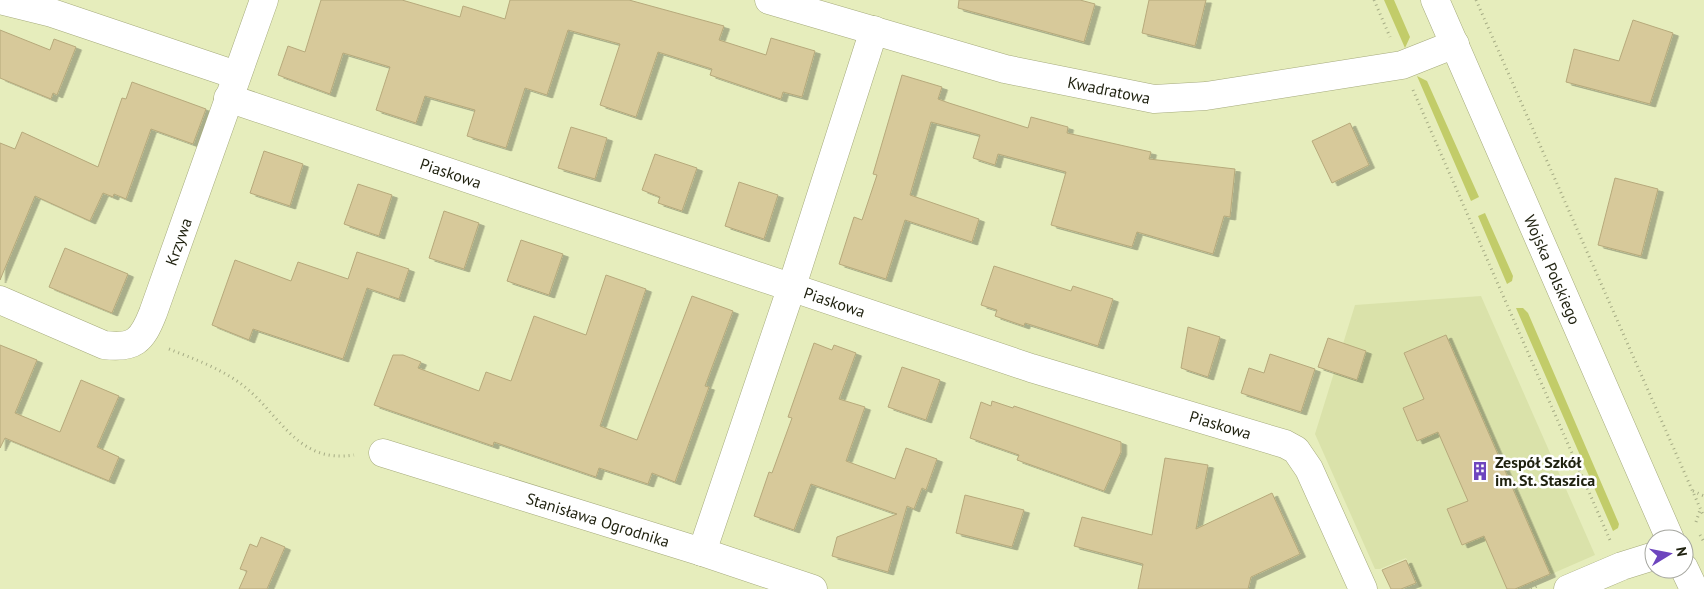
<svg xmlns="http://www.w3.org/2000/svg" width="1704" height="589" font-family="'PT Sans',sans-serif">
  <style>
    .built { fill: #dae2aa }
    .green { fill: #c2cc69 }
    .building { fill: #d7c99a; stroke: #b6a97b; filter: url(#shadow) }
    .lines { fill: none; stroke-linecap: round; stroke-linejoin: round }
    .minor-casing { stroke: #a5aa7c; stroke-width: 29 }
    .secondary-casing { stroke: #a5aa7c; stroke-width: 29 }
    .path { stroke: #a6ac85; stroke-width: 3; stroke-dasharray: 1 4; stroke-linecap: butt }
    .minor { stroke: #fff; stroke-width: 28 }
    .secondary { stroke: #fff; stroke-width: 28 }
    .labels { text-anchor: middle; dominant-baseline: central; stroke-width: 5; stroke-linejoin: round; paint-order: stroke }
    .street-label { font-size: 16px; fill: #1f210f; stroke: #fff }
    .poi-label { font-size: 16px; font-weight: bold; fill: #1f210f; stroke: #fff; text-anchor: start }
  </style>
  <defs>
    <filter id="shadow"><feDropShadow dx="5.5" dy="3" stdDeviation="0" flood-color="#0004"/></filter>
  </defs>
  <rect width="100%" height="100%" fill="#e6edbc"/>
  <path class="built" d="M1481,296L1595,555L1517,589H1420L1406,558L1380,569H1375L1315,434L1355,305Z"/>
  <path class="green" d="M1384,0H1394L1410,37L1405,48Z
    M1417,76L1427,81L1479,197L1471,201Z
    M1485,213L1513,276L1512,281L1507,284L1478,216Z
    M1516,308H1523L1528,313L1619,524L1618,528L1613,531Z"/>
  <path class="building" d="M321,0H402L460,17L463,6L505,19L510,0H629L724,26L719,40L766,55L771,38L815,51L802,97L783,92L781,99L710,75L712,69L658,52L636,117L600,105L620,44L568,30L547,95L525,88L506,148L467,136L475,110L425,96L416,123L376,110L390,67L343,53L330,94L278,75L288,46L305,52Z
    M959,0H1080L1095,4L1084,42L958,8Z
    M1149,0H1206L1195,46L1142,33Z
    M1633,20L1673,33L1650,104L1566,82L1574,49L1619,61Z
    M0,30L50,50L54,39L76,47L57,95L53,93L51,99L0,78Z
    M902,75L942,87L938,99L949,103L1028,128L1031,117L1068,127L1067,133L1151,152L1149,159L1235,169L1230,217L1224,216L1213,254L1137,232L1132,247L1051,225L1066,172L998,154L995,165L973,158L980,135L931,122L910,195L979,219L972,242L905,220L886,279L839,264L854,217L862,220L877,175L873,174Z
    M132,82L206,109L193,144L151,129L126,199L114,194L113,197L103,193L90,221L35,196L0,280V143L15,149L22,132L98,167L122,98L126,99Z
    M1350,123L1369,165L1332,183L1312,141Z
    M571,127L607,138L595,179L558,168Z
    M264,151L303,164L290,206L250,193Z
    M655,154L697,168L682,211L658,203L660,197L642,190Z
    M1615,178L1658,189L1641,256L1598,245Z
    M739,182L778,195L764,239L725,226Z
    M358,184L392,195L379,236L344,224Z
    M444,211L479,223L464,269L429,258Z
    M521,240L563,254L549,295L507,281Z
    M65,248L128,274L112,313L49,287Z
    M357,252L409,269L399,299L367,288L343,359L253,329L249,340L212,325L235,260L291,281L298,262L348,279Z
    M994,266L1071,291L1073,286L1113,299L1098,346L1025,323L1024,326L995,316L997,310L981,305Z
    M606,275L646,289L600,426L637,440L692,296L733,311L705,386L709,387L675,482L652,473L648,484L599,468L596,477L494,442L493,446L374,405L393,355H403L421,362L418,368L479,391L486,372L511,381L534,316L586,335Z
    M1188,327L1220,337L1208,377L1181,368Z
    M1446,335L1550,574L1515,589H1507L1484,536L1462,545L1447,509L1468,501L1438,432L1417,441L1403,408L1424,399L1404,353Z
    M1328,338L1366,351L1357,380L1318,367Z
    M814,343L832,350L834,345L856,353L839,399L865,407L846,461L895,479L906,448L937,459L926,490L922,488L914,509L907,506L888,572L832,556L837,537L897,514L811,484L794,530L754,516L769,472L772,473L792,418L788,417Z
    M0,345L37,360L15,413L60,432L81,380L119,396L97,447L119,457L109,481L5,438L0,448Z
    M1270,354L1315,369L1301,412L1241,393L1249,368L1264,373Z
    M902,367L940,380L926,420L888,407Z
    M992,401L1013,408L1014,406L1121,442V452L1104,491L1017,460L1019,455L970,438L981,402L991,406Z
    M1165,458L1208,465L1196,529L1272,493L1300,554L1251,577L1248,589H1138L1143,564L1074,546L1082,517L1152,535Z
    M965,495L1024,510L1012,547L956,533Z
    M261,537L285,547L267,589H239L247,571L240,569L250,544L257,547Z
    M1406,560L1416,583L1401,589H1391L1382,570Z"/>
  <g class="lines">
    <g class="minor-casing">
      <g id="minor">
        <path d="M0,0L52,13L236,75"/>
        <path id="s1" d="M769,0L1005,69L1154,99L1206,96L1402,65L1455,44"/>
        <path id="s2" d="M228,98L1031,368L1285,444L1296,450L1309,469L1363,589"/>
        <path id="s3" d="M0,300L104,345C134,349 142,341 153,313L264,0"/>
        <path id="s4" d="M383,453L702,552L813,589"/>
        <path d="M702,552L792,286L874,30"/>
        <path d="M1568,589L1622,566L1654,556"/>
      </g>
    </g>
    <g class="secondary-casing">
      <g id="secondary">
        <path id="s5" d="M1435,0L1670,539"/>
        <path d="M1684,568L1694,589"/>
      </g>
    </g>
    <path class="path" d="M1374,0L1390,37
      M1476,0L1704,517
      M1413,90L1610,540
      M169,349C194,359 223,369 245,387C281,416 298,464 354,455
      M1693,491L1704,496
      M1696,522L1700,510
      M1700,535L1704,542
      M1531,589L1539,585"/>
    <use href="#minor" class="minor"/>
    <use href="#secondary" class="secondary"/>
  </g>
  <defs>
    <g id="building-bare" transform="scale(1.5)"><path d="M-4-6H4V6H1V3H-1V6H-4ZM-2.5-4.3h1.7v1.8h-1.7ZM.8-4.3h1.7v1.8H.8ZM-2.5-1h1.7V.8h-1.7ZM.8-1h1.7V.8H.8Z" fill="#6d45be" stroke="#fff" stroke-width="2.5" paint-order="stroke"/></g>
  </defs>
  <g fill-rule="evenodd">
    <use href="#building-bare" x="1480" y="471"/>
  </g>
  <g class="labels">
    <g class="street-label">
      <text stroke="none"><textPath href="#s1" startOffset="352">Kwadratowa</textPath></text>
      <text stroke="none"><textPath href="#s2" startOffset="235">Piaskowa</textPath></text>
      <text stroke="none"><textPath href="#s3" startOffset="255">Krzywa</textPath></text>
      <text stroke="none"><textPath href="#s5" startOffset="294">Wojska Polskiego</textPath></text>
      <text stroke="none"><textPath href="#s2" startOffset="640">Piaskowa</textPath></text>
      <text stroke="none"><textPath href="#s2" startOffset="1045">Piaskowa</textPath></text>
      <text stroke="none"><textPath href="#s4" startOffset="225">Stanisława Ogrodnika</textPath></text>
    </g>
    <g class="poi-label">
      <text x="1495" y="462">Zespół Szkół<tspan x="1495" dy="18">im. St. Staszica</tspan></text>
    </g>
  </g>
  <g transform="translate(1669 554) rotate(80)"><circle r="24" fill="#ffffff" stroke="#a5a69f"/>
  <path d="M0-4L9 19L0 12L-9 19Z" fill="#6d45be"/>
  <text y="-8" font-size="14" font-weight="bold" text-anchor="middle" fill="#1f210f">N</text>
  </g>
</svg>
